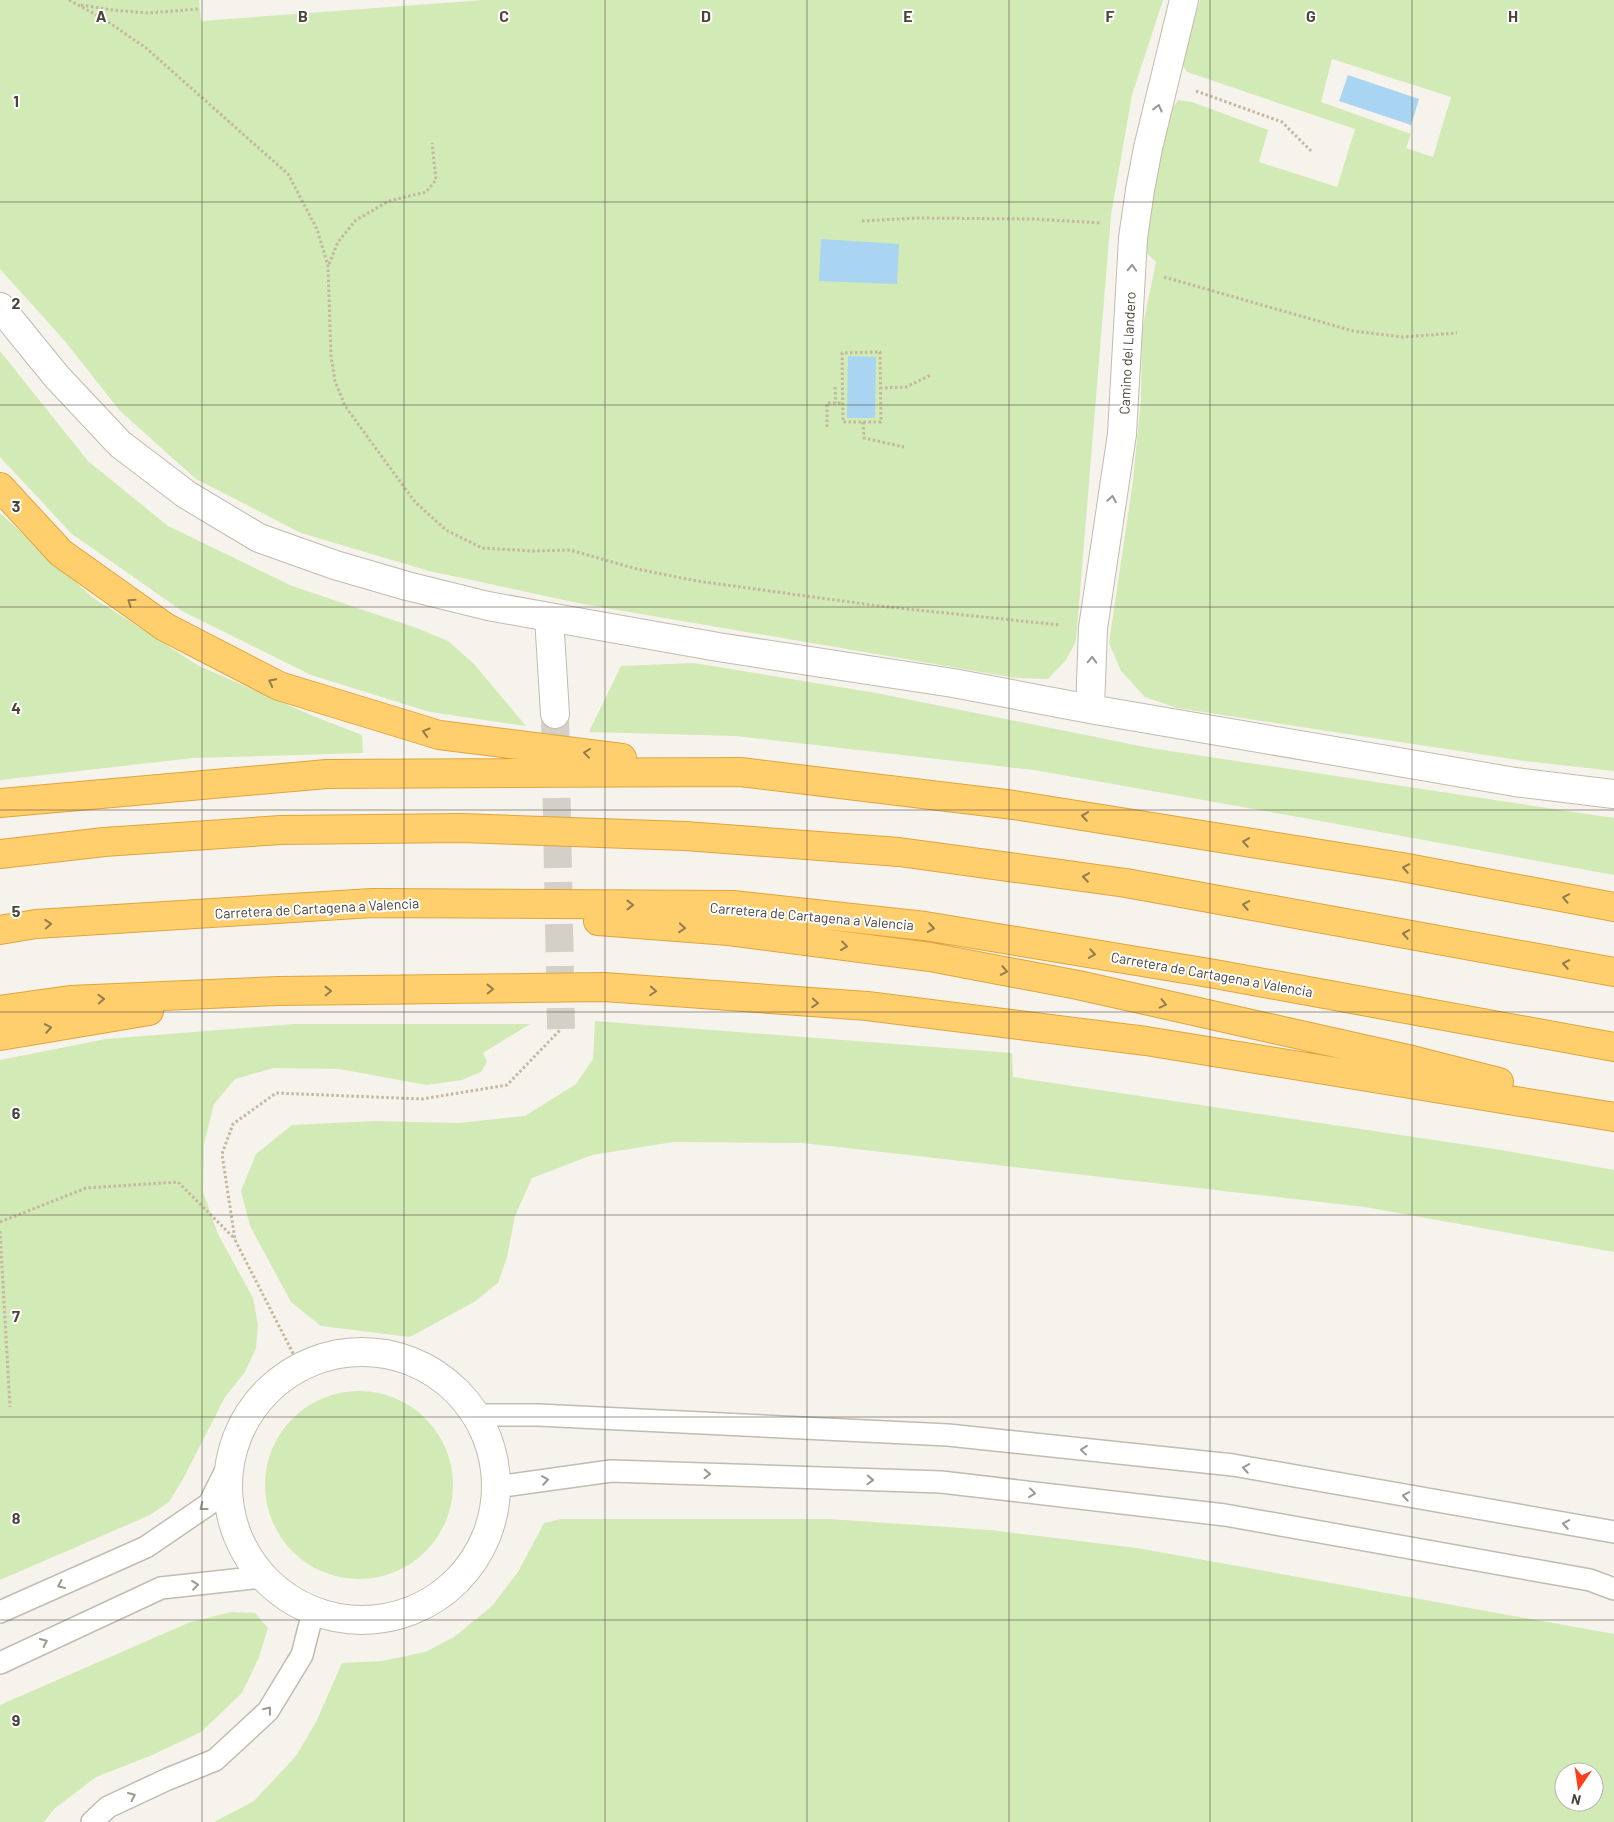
<svg xmlns="http://www.w3.org/2000/svg" width="1614" height="1822" font-family="Barlow,sans-serif">
  <style>
    .green { fill: #d2eab5; fill-rule: evenodd }
    .water { fill: #a9d4f2 }
    .lines { fill: none; stroke-linecap: round; stroke-linejoin: round }
    .street-tunnel { stroke: #d4d0c8; stroke-width: 28; stroke-dasharray: 28 14; stroke-linecap: butt }
    .lane-casing { stroke: #c2bbae; stroke-width: 24 }
    .street-casing { stroke: #c2bbae; stroke-width: 30 }
    .highway-casing { stroke: #e0a43c; stroke-width: 30 }
    .path { stroke: #c4b79f; stroke-width: 3; stroke-dasharray: 2.5 2.5; stroke-linecap: butt }
    .lane { stroke: #fff; stroke-width: 21 }
    .street { stroke: #fff; stroke-width: 28 }
    .highway { stroke: #ffcf6e; stroke-width: 28 }
    .oneway { stroke: #9c9892 }
    .oneway2 { stroke: #937c4e }
    .grid { fill: none; stroke: #4b4439; stroke-width: 1; stroke-opacity: 0.55 }
    .labels { text-anchor: middle; dominant-baseline: central; stroke-width: 4; stroke-linejoin: round; paint-order: stroke }
    .street-label { font-size: 14px; fill: #4b4439; stroke: #fff }
    .grid-label { font-size: 16px; text-anchor: middle; font-weight: bold; fill: #4b4439; stroke: #fff; stroke-width: 4; stroke-linejoin: round; paint-order: stroke }
  </style>
  <rect width="100%" height="100%" fill="#f6f3ec"/>
  <path class="green" d="M0,0H199L201,21L484,0H1163L1132,95L1111,215L1076,641L1066,660L1048,679L1016,678L583,604L429,571L301,533L196,479L120,411L64,340L0,269Z
    M1200,0H1614V771L1525,761L1177,708L1145,697L1121,671L1109,643L1133,481L1141,399L1142,330L1156,262L1144,250L1153,178L1171,111L1178,100L1192,102L1268,130L1259,162L1337,187L1355,129L1187,72L1182,64ZM1332,59L1451,97L1433,157L1406,148L1411,134L1321,102Z
    M0,351L88,461L168,526L292,586L414,627L448,641L474,664L526,726L430,712L311,675L182,611L72,534L0,457Z
    M0,513L92,597L199,666L313,716L362,735L363,753L193,758L0,780Z
    M694,663L876,693L1150,748L1614,818V875L1293,816L1034,770L735,736L589,732L621,666Z
    M595,1021L1012,1053L1013,1077L1501,1150L1614,1170V1252L1365,1207L803,1143L673,1142L592,1155L532,1178L515,1216L507,1257L498,1283L474,1302L410,1337L321,1326L291,1302L250,1226L241,1191L256,1154L292,1125L375,1121L459,1123L525,1116L576,1084L593,1059Z
    M293,1024H530L483,1053L487,1062L481,1072L462,1080L427,1085L339,1069L274,1068L235,1079L214,1104L204,1144L203,1192L218,1234L253,1298L258,1325L256,1348L245,1372L225,1397L183,1479L169,1502L150,1515L0,1580V1060L106,1039Z
    M265 1485a94 94 0 1 1 188 0a94 94 0 1 1-188 0Z
    M561,1519H829L990,1530L1137,1548L1614,1634V1822H214L254,1801L296,1756L316,1722L342,1663L382,1661L425,1652L454,1637L492,1606L518,1572L544,1523ZM1564,1772H1594V1802H1564Z
    M231,1612L255,1613L268,1628L259,1657L242,1693L201,1732L150,1756L96,1777L54,1809L44,1822H0V1705L188,1623Z"/>
  <path class="water" d="M1348,75L1419,99L1411,125L1339,101Z
    M821,239L899,244L897,284L819,281Z
    M848,356L876,357L875,418H847Z"/>
  <g class="lines">
    <path class="street-tunnel" d="M555,714L561,1029"/>
    <g class="lane-casing">
      <path id="lane" d="M476,1415H538L948,1435L1233,1465L1614,1532
        M497,1487L611,1471L941,1482L1225,1515L1590,1580L1614,1589
        M0,1612L146,1547L209,1504L228,1466
        M0,1663L161,1588L262,1577
        M92,1822L108,1807L168,1779L215,1760L268,1711L302,1655L313,1612"/>
    </g>
    <g class="street-casing">
      <path id="street" d="M0,307L57,377L120,444L187,495L259,538L335,565L407,586L488,606L549,617L718,647L953,683L1090,709L1515,782L1614,794
        M549,617L555,714
        M1090,709L1093,628L1122,434L1133,238L1140,190L1148,148L1184,0
        M228 1486a134 134 0 1 1 268 0a134 134 0 1 1-268 0Z"/>
    </g>
    <g class="highway-casing">
      <path id="highway" d="M0,487L61,553L165,627L279,686L439,735L622,758
        M0,803L327,774L740,772L1014,805L1402,867L1614,907
        M0,854L104,842L281,830L462,828L685,836L899,852L1126,883L1614,972
        M598,921L729,931L930,957L1078,985L1412,1060L1499,1082
        M0,930L36,924L372,903L733,905L925,926L1215,974L1614,1047
        M0,1010L70,1000L279,991L604,987L867,1006L1146,1041L1614,1117
        M0,1036L149,1011"/>
    </g>
    <path class="path" d="M69,0L104,19L146,48L288,174L317,229L328,266L331,357L335,381L345,406L415,502L446,530L482,548L533,551L570,550L637,569L697,581L879,606L1060,625
      M81,5L112,10L148,13L199,9
      M1196,91L1282,122L1312,152
      M862,221L916,218L1033,219L1102,223
      M329,264L338,242L356,220L389,201L426,192L436,180L432,143
      M1164,277L1353,331L1403,337L1457,333
      M880,352L881,422H843L842,353Z
      M835,387L836,403
      M880,388L906,387L931,375
      M863,422L864,438L904,447
      M827,427V403H843
      M0,1222L86,1188L178,1182L235,1239
      M0,1231L10,1407
      M300,1367L235,1240L222,1154L233,1124L276,1093L422,1099L507,1085L561,1029"/>
    <use href="#lane" class="lane"/>
    <use href="#street" class="street"/>
    <use href="#highway" class="highway"/>
  </g>
  <defs><path id="oneway-chevron" d="M-2-3.5L2.5 0L-2 3.5" fill="none" stroke-width="1.6" stroke-linecap="round" stroke-linejoin="round" transform="scale(1.25)"/></defs>
  <g class="oneway">
    <use href="#oneway-chevron" transform="translate(1158 108) rotate(-76)"/>
    <use href="#oneway-chevron" transform="translate(1132 268) rotate(-87)"/>
    <use href="#oneway-chevron" transform="translate(1112 499) rotate(-81)"/>
    <use href="#oneway-chevron" transform="translate(1092 660) rotate(-88)"/>
    <use href="#oneway-chevron" transform="translate(1084 1450) rotate(-174)"/>
    <use href="#oneway-chevron" transform="translate(1246 1468) rotate(-170)"/>
    <use href="#oneway-chevron" transform="translate(707 1474) rotate(2)"/>
    <use href="#oneway-chevron" transform="translate(545 1480) rotate(-8)"/>
    <use href="#oneway-chevron" transform="translate(870 1480) rotate(2)"/>
    <use href="#oneway-chevron" transform="translate(1032 1493) rotate(7)"/>
    <use href="#oneway-chevron" transform="translate(1406 1496) rotate(-170)"/>
    <use href="#oneway-chevron" transform="translate(203 1507) rotate(142)"/>
    <use href="#oneway-chevron" transform="translate(1566 1524) rotate(-170)"/>
    <use href="#oneway-chevron" transform="translate(61 1585) rotate(156)"/>
    <use href="#oneway-chevron" transform="translate(195 1585) rotate(-7)"/>
    <use href="#oneway-chevron" transform="translate(44 1642) rotate(-25)"/>
    <use href="#oneway-chevron" transform="translate(268 1710) rotate(-51)"/>
    <use href="#oneway-chevron" transform="translate(132 1796) rotate(-25)"/>
  </g>
  <g class="oneway2">
    <use href="#oneway-chevron" transform="translate(131 602) rotate(-145)"/>
    <use href="#oneway-chevron" transform="translate(272 682) rotate(-153)"/>
    <use href="#oneway-chevron" transform="translate(426 732) rotate(-163)"/>
    <use href="#oneway-chevron" transform="translate(587 753) rotate(-173)"/>
    <use href="#oneway-chevron" transform="translate(1085 816) rotate(-171)"/>
    <use href="#oneway-chevron" transform="translate(1246 842) rotate(-171)"/>
    <use href="#oneway-chevron" transform="translate(1406 868) rotate(-170)"/>
    <use href="#oneway-chevron" transform="translate(1086 877) rotate(-172)"/>
    <use href="#oneway-chevron" transform="translate(1566 898) rotate(-169)"/>
    <use href="#oneway-chevron" transform="translate(630 905)"/>
    <use href="#oneway-chevron" transform="translate(1246 905) rotate(-170)"/>
    <use href="#oneway-chevron" transform="translate(48 924) rotate(-4)"/>
    <use href="#oneway-chevron" transform="translate(682 928) rotate(5)"/>
    <use href="#oneway-chevron" transform="translate(931 928) rotate(9)"/>
    <use href="#oneway-chevron" transform="translate(1406 934) rotate(-170)"/>
    <use href="#oneway-chevron" transform="translate(844 946) rotate(7)"/>
    <use href="#oneway-chevron" transform="translate(1092 954) rotate(9)"/>
    <use href="#oneway-chevron" transform="translate(1566 964) rotate(-170)"/>
    <use href="#oneway-chevron" transform="translate(1004 971) rotate(11)"/>
    <use href="#oneway-chevron" transform="translate(490 989) rotate(-1)"/>
    <use href="#oneway-chevron" transform="translate(328 991) rotate(-1)"/>
    <use href="#oneway-chevron" transform="translate(653 991) rotate(4)"/>
    <use href="#oneway-chevron" transform="translate(101 999) rotate(-2)"/>
    <use href="#oneway-chevron" transform="translate(815 1003) rotate(4)"/>
    <use href="#oneway-chevron" transform="translate(1163 1004) rotate(13)"/>
    <use href="#oneway-chevron" transform="translate(48 1028) rotate(-10)"/>
  </g>
  <path class="grid" d="M202,0V1822M404,0V1822M605,0V1822M807,0V1822M1009,0V1822M1210,0V1822M1412,0V1822M0,202H1614M0,405H1614M0,607H1614M0,810H1614M0,1012H1614M0,1215H1614M0,1417H1614M0,1620H1614"/>
  <g class="labels">
    <g class="street-label">
      <text transform="translate(1127 353) rotate(-87)">Camino del Llandero</text>
      <text transform="translate(317 908) rotate(-3)">Carretera de Cartagena a Valencia</text>
      <text transform="translate(812 916) rotate(5)">Carretera de Cartagena a Valencia</text>
      <text transform="translate(1212 974) rotate(10)">Carretera de Cartagena a Valencia</text>
    </g>
  </g>
  <g class="grid-label">
    <text x="101" y="22">A</text>
    <text x="303" y="22">B</text>
    <text x="504" y="22">C</text>
    <text x="706" y="22">D</text>
    <text x="908" y="22">E</text>
    <text x="1110" y="22">F</text>
    <text x="1311" y="22">G</text>
    <text x="1513" y="22">H</text>
    <text x="16" y="107">1</text>
    <text x="16" y="309">2</text>
    <text x="16" y="512">3</text>
    <text x="16" y="714">4</text>
    <text x="16" y="917">5</text>
    <text x="16" y="1119">6</text>
    <text x="16" y="1322">7</text>
    <text x="16" y="1524">8</text>
    <text x="16" y="1726">9</text>
  </g>
  <g transform="translate(1579 1787) rotate(193)"><circle r="24" fill="#ffffff" stroke="#b7b4b0"/>
  <path d="M0-4L9 19L0 12L-9 19Z" fill="#fc3f1d"/>
  <text y="-8" font-size="14" font-weight="bold" text-anchor="middle" fill="#4b4439">N</text>
  </g>
</svg>
